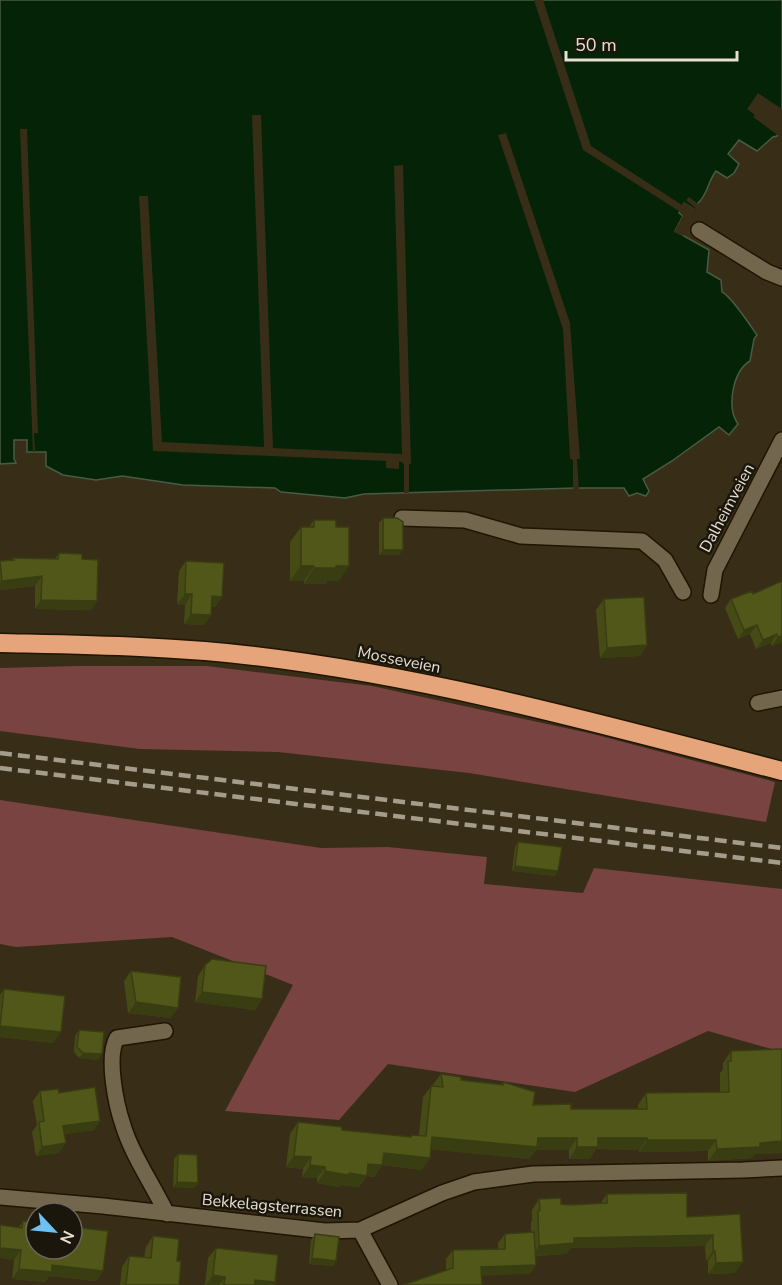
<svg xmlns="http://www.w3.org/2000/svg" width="782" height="1285" font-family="'Nunito Sans',sans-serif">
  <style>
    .green { fill: #784340 }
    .water { fill: #042307; stroke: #485c44; stroke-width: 1.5 }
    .pier { fill: #382d16 }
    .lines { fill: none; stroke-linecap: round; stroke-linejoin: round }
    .minor-casing { stroke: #1f1501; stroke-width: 18 }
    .highway-casing { stroke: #1f1501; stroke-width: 21 }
    .minor { stroke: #72664d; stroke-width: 15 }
    .highway { stroke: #e5a479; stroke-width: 18 }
    .rail { stroke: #a59d8c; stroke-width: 4.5; stroke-dasharray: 12 6; stroke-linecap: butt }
    .wall { fill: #464b16 }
    .shaded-wall { fill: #393d12 }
    .building { fill: #515719; stroke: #393d12; stroke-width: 1.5 }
    .labels { text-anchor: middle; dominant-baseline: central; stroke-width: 5; stroke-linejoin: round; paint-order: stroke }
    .street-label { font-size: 16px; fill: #e7e0d3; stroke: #1b160c }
  </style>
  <rect width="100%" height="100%" fill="#382d16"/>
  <path class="green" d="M77,666H207L372,686L593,734L775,782L766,822L469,773L278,752L140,749L0,731V668Z
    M0,800L321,848L388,847L487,857L484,884L583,893L594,868L782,889V1052L708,1031L575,1092L388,1064L339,1120L225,1111L293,985L172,937L16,947L0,944Z"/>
  <path class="water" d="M0,0H782V124L777,136L773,137L757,151L739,140L728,154L739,164L734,173L727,178L716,171C708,181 707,196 698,203L697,211L684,203L679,213L683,216L675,231L709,250L707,272L721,280L722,292C731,296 750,325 757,335L754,339L750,361C733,371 726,407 738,424L729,435L719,427L672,461L643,479L649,491L646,496L637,493L629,496L624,488H576L364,494L345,498L281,492L275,488L183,485L122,476L96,480L63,475L46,466V452H27V440H14V459L16,463L0,464Z"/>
  <path class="pier" d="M534,0H543L591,146L682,205L684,202L698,210L686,200L689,197L701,206V211L697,214L685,207L682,212L686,216L678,230L684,234L683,236L674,232L683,216L679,211L583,150Z
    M758,93L782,109V131L779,136L753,117L755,115L747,109Z
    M252,115H261L273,448L402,454L394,166L403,165L411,464H409V493H404V465L402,462H399V469L386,468V461L153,451L139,196H148L162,442L264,447Z
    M20,129H27L38,433H34L35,452H33Z
    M506,133L570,323L580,459H577L579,491H573V460L570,459L563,329L498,135Z"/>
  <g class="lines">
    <g class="minor-casing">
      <path id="minor" d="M699,230L767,272L782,278
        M402,518L465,520L521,536L642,541L665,560L683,592
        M711,595L715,570L782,440
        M758,703L782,698
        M165,1031L117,1038C106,1056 116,1105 123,1125C131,1153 154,1187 167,1214
        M0,1197L103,1206L325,1231L360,1230L442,1193L474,1182L533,1174L743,1170L782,1168
        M360,1230L390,1285"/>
    </g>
    <g class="highway-casing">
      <path id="highway" d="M0,643C84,645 170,646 254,656C433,677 608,726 782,771"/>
    </g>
    <use href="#minor" class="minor"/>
    <use href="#highway" class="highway"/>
    <path class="rail" d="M0,753L782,848
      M0,768L782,863"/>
  </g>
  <path class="wall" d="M383,518L403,550L399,555H379V523Z
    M314,520L339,581H327L326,584H304V581H290V542L301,527H309Z
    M59,553L82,559L97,601L91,610L35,609V586L0,590V561L12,560L13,558L55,559Z
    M186,561L222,597L215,607H211V615L204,625L184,624L185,605L177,604L179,571Z
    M752,591L782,642L772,646L771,643L756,649L750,634L738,639L725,608L731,599Z
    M604,599L647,645L640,656L600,658L596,610Z
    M518,842L555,876L512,871L515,847Z
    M205,965L262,999L255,1010L195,1002L198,976Z
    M131,971L178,1008L170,1018L128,1013L124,981Z
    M4,989L53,1043L0,1037V995Z
    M79,1030L98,1060L79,1058L74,1052L75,1036Z
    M782,1049V1153L755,1154L752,1158L708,1161V1151L639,1152V1150L596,1149L590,1159H569V1150H536L529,1159L431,1149L422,1170L382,1165L374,1177L367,1176L359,1187L341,1185L339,1187L317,1183V1178L302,1177L303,1169L286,1167L290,1134L298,1122L342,1130L410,1137L412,1135H419L423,1097L441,1074L461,1080L501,1084L503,1082L533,1105L571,1109H638V1105L646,1093L720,1092V1073L723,1069V1063L731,1051Z
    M40,1091L59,1093L94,1130L65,1134L59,1153L36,1156L32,1132L37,1125L33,1101Z
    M178,1154L198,1183L194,1188L173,1187L174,1159Z
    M607,1194L687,1217L740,1214L735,1273L708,1274V1261H706L705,1246L571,1248L566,1254L536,1256V1265L530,1274L446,1271V1259L453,1250L498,1249V1243L505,1234L531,1233V1222L532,1220V1210L539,1199L561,1204H600Z
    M23,1221L103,1271L96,1281L49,1276L45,1282L12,1279L14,1260L19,1227Z
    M315,1234L336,1261L333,1266L309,1264L311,1240Z
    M153,1236L177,1261L179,1285H120L122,1267L129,1256L144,1258L146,1247Z
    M216,1248L275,1282L273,1285H205L208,1258Z"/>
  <path class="shaded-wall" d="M383,550H403L399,555H379Z
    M301,566H314L304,581H290Z
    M336,566H349L339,581H327L326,584H304L314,568Z
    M42,576L35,586L0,590V583L2,581Z
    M185,594H192L185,605L177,604Z
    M212,596L222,597L215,607H205Z
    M41,600L97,601L91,610L35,609Z
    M191,614L211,615L204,625L184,624Z
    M757,625L750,634L738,639L744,630Z
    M777,634L771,643L756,649L763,640Z
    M782,636V642L772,646L778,637Z
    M647,645L640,656L600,658L607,648Z
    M515,866L558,871L555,876L512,871Z
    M202,992L262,999L255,1010L195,1002Z
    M136,1002L178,1008L170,1018L128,1013Z
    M0,1026L61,1032L53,1043L0,1037Z
    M83,1053L102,1054L98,1060L79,1058Z
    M100,1121L94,1130L57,1135L63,1126Z
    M432,1137L538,1138H577L569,1150H536L529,1159L424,1149Z
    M598,1138H647L639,1150L596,1149L590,1159H569L577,1147Z
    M647,1140H716L708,1151L639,1152Z
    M782,1141V1153L755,1154L752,1158L708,1161L717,1149L760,1143Z
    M66,1143L59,1153L36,1156L42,1147Z
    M384,1153L430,1158L422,1170L382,1165L374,1177L367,1176L359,1187L341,1185L339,1187L317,1183L325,1171L350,1173Z
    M294,1156L311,1157L303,1169L286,1167Z
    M310,1165L325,1167L317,1178L302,1177Z
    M177,1182L198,1183L194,1188L173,1187Z
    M713,1235L705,1246L571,1248L566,1254L532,1256L539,1246L574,1238Z
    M0,1248L21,1250L14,1260L0,1258Z
    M713,1251H715L708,1261H706Z
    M312,1258L336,1261L333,1266L309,1264Z
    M743,1262L735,1273L708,1274L716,1263Z
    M52,1265L103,1271L96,1281L49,1276L45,1282L12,1279L19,1269Z
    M536,1265L530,1274L475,1276L481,1267Z
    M213,1275L225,1277L219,1285H206Z
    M255,1280L275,1282L273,1285H252Z"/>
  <path class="building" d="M383,518H397L403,522V550H383Z
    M314,520H336V527H349V566H336V568H314V566H301V527H314Z
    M59,553L82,554V559L98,560L97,601L41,600L42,576L2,581L0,561L14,560L13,558L58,559Z
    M186,561L224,563L222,597L212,596L211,615L191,614L192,594H185Z
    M782,581V636L778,637L777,634L763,640L757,625L744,630L731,599L752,591L753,594Z
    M644,597L647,645L607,648L604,599Z
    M518,842L562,847L558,871L515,866Z
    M212,959L266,966L262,999L202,992L205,965Z
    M131,971L181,977L178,1008L136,1002Z
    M4,989L65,996L61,1032L0,1026Z
    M79,1030L104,1032L102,1054L83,1053L77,1047Z
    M782,1049V1141L760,1143V1147L717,1149L716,1140H647V1138H598V1147H577V1138H538L537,1147L432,1137L430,1158L384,1153L382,1165L368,1164L367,1176L350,1173L347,1175L325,1171V1167L310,1165L311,1157L294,1156L298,1122L342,1127V1130L411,1137L412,1135L426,1136L431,1086L443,1087L441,1074L461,1077V1080L503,1085V1082L535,1092L533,1105L571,1104V1109H647L646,1093L729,1092L728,1061H731V1051Z
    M95,1087L100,1121L63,1126L66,1143L42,1147L39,1122L44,1121L40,1091L58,1089L59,1093Z
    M178,1154L197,1155L198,1183L177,1182Z
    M687,1193V1217L740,1214L743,1262L716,1263L715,1251H713V1235L574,1238V1243L539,1246L538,1212L540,1210L539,1199L561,1198V1204L570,1205L607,1203V1194Z
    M23,1221L36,1223V1249H72V1227L108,1231L103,1271L52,1265V1272L19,1269L21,1250L0,1248V1225L22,1228Z
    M534,1232L536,1265L481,1267L482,1285H403L453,1268V1250L505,1249V1234Z
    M315,1234L339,1237L336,1261L312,1258Z
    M153,1236L179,1239L177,1261H181L179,1285H126L129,1256L151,1258Z
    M216,1248L278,1255L275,1282L255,1280V1285H224L225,1277L213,1275Z"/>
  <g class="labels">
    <g class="street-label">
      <text transform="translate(727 508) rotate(-62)">Dalheimveien</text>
      <text transform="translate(399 660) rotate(11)">Mosseveien</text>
      <text transform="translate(272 1206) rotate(5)">Bekkelagsterrassen</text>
    </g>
  </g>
  <g transform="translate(54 1231) rotate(116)"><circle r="28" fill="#1b160c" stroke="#6d675c" stroke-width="1.5"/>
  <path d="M0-4.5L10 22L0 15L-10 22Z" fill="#6dc2f3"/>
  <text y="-9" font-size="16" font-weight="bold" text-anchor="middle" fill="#e7e0d3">N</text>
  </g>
  <path d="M566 51v9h171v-9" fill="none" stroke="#e7e0d3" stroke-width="3"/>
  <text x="575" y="51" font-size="18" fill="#e7e0d3" stroke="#1b160c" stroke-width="4.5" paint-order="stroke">50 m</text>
</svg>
